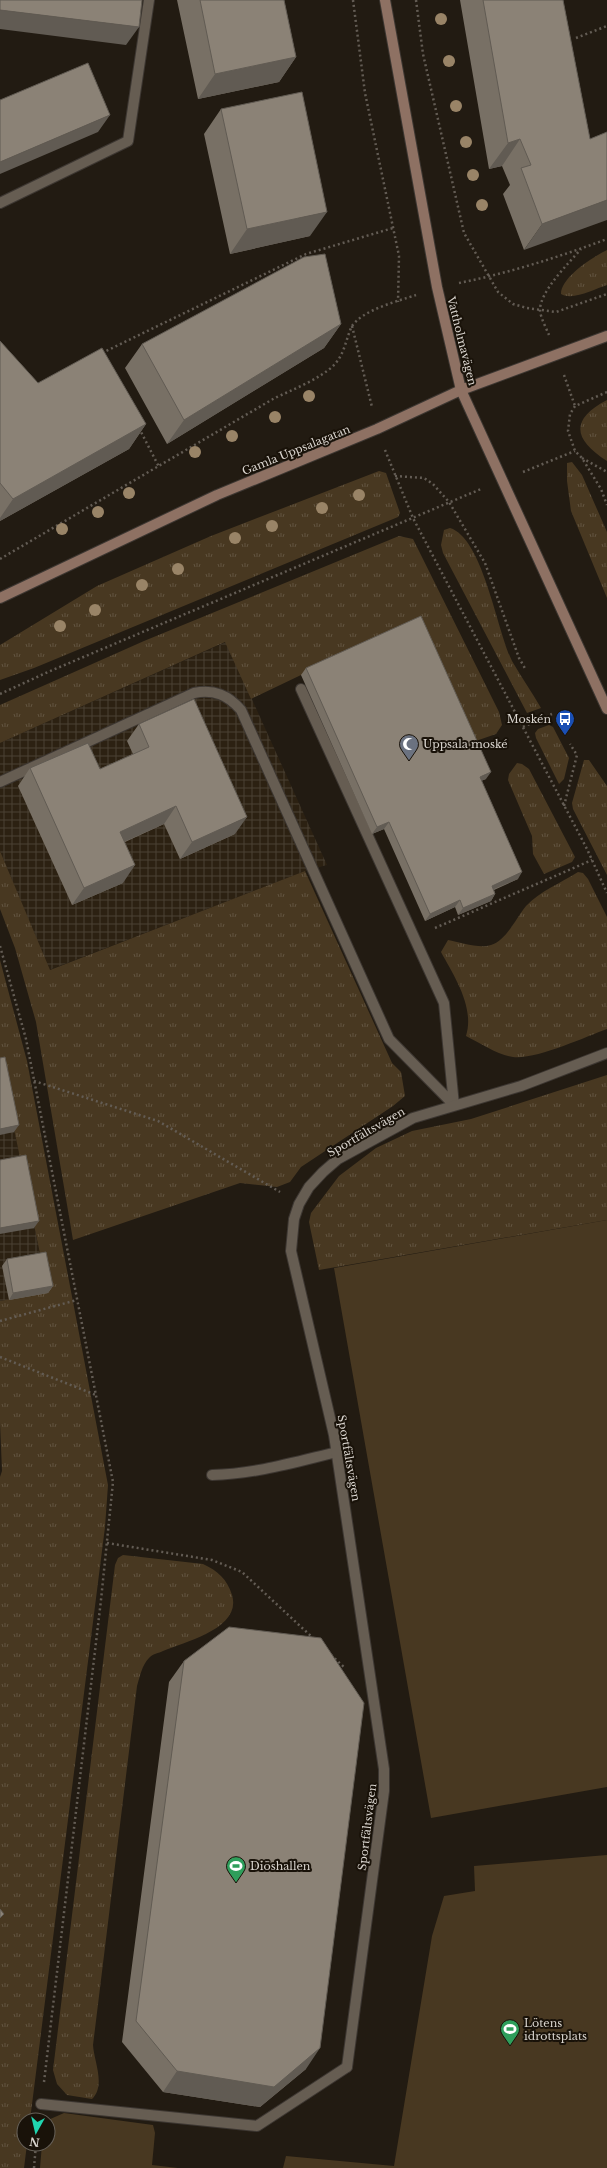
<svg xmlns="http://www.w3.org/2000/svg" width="607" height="2168" font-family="'Libre Baskerville',serif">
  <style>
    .industrial { fill: url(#industrial-grid) }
    .grass { fill: url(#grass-tufts) }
    .garden { fill: #483821 }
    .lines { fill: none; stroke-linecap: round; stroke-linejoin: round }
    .lane-casing { stroke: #3d3732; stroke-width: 12 }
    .street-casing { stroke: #3d3732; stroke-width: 12 }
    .secondary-casing { stroke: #3d3732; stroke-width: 12 }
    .path { stroke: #635c54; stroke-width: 2.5; stroke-dasharray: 2 3; stroke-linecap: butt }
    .lane { stroke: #665d52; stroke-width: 10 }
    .street { stroke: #665d52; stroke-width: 10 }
    .secondary { stroke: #8e7163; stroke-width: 10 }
    .tree { fill: #998467 }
    .wall { fill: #787065 }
    .shaded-wall { fill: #615b53 }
    .building { fill: #8b8276; stroke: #615b53 }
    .labels { text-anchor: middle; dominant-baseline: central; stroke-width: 4; stroke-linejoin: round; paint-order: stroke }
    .street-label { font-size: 11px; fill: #d9d4ce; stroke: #191209 }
    .poi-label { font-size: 11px; fill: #d9d4ce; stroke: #191209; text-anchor: start }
  </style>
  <defs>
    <pattern id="industrial-grid" width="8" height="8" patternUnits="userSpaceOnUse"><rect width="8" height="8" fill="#2c2112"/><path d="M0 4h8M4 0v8" fill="none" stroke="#4a4033"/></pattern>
    <pattern id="grass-tufts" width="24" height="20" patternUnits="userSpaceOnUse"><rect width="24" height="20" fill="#483821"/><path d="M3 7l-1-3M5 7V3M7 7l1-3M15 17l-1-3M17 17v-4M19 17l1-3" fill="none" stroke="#625440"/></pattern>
  </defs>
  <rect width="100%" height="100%" fill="#221b12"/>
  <path class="industrial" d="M226,642L327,865L305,871L49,970L0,851V743Z
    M0,1062L48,1293L0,1301Z"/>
  <path class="grass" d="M607,250V285C594,289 573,301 561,294C561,277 593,257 607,250Z
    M607,400V461C574,440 569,420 607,400Z
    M572,462L582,475L607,532V598L571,511L567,481V463Z
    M379,471L386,473L400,513L398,517L34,668L0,680V645L97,586L211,536Z
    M450,528C483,538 497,631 512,661C521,677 532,692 541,708L527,713L443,553L441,545L444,530Z
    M399,536L413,539L499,712L502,725L496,734L470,743L301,675L251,699L225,642L0,743V705L144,641Z
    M549,725L553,727L569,758L564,779L559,784L536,738L535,733L538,729Z
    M584,760H589L607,786V875L573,809L572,803Z
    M517,763L522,764L529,769L575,857L572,862L544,874L533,854L532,836L508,780L509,774Z
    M0,851L50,970L305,871L392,1063L401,1072L405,1096L393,1106L301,1167L290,1182L277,1187L240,1183L73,1240L36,1022L15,948L0,909Z
    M578,872L583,873L588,879L607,917V1029C585,1037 535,1060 513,1057C498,1055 480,1043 466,1036C475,1007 454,976 441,952L448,940C460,942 479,949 491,945C506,941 516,918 526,906C540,891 561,883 578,872Z
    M0,960L27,1061L108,1485L105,1527L30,2120H24V2144H27L24,2168H0V1477L2,1471L0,1422V1301L48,1292L0,1062Z
    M607,1075V1220L319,1270L309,1222L311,1213L339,1176L376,1148L412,1131L471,1119Z
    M123,1555L203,1564C218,1571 227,1579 232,1595C242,1628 187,1641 163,1651C159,1653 152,1654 149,1658C142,1665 140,1676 137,1686L93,2045C94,2062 106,2085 92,2099L67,2095L57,2084L53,2070L115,1565L118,1558Z"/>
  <path class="garden" d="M607,1220V1787L431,1818L334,1268Z
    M607,1855V2168H283L286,2156L394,2166L432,1936L444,1896L475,1891L474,1866Z
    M64,2113L153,2125L155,2133L152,2165L178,2168H40L42,2144H48V2120Z"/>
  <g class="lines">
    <g class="lane-casing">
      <path id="lane" d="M301,689L444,1003L454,1105
        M0,782L194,693C214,689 228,695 241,710L389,1039L454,1105
        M212,1475C255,1474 295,1462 337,1452
        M41,2104L257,2126L347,2067"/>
    </g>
    <g class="street-casing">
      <path id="street" d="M0,203L128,141L149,0
        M347,2067L384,1791V1769L334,1435L291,1251L294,1219L299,1204L309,1187L323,1172L338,1159L413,1118L521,1086L607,1053"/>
    </g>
    <g class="secondary-casing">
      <path id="secondary" d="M385,0L437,287L461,390L607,709
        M0,598L217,495L377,429L461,390L607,336"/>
    </g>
    <path class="path" d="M353,0L365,93L399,256L398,302
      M416,0L423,54L464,233L498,292L513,304L527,308L556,312L607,294
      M576,38L607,26
      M459,283C509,273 559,257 607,239
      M352,326L372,407
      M549,335C546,328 541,318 540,311C539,292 569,263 581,249
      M102,353L306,254L393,228
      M564,375L575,406
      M607,392L575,406L570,414L568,431L575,451L582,458L601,489L607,505
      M139,428L159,467
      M385,450L413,518L587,849L607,893
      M582,458L607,472
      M523,472L575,451
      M395,476L424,478L433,484L449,502L485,563L519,658L526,670
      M0,559L273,399C291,390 321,379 335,364C344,354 346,340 351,328C360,310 399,301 416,295
      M0,694L48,672L481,489
      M523,727L552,714
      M564,806L577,755L570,744
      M435,928L592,860
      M0,946L26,1039L113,1482L101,1600L44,2082
      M34,1081L158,1121L280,1192
      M0,1321L77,1300
      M0,1357L96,1395
      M107,1543L212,1560L242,1572L313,1638
      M331,1655L345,1668
      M34,2168L36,2144"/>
    <use href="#lane" class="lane"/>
    <use href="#street" class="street"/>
    <use href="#secondary" class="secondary"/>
  </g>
  <g class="tree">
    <circle cx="441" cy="19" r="6"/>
    <circle cx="449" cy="61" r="6"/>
    <circle cx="456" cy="106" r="6"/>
    <circle cx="466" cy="142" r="6"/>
    <circle cx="473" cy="175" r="6"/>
    <circle cx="482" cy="205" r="6"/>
    <circle cx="309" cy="396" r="6"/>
    <circle cx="275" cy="417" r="6"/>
    <circle cx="232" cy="436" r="6"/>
    <circle cx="195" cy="452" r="6"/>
    <circle cx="129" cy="493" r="6"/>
    <circle cx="359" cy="495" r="6"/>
    <circle cx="322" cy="508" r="6"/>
    <circle cx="98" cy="512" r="6"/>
    <circle cx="272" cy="526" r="6"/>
    <circle cx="62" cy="529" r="6"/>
    <circle cx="235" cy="538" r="6"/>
    <circle cx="178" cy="569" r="6"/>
    <circle cx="142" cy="585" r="6"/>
    <circle cx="95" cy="610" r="6"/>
    <circle cx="60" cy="626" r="6"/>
  </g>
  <path class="wall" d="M177,0H284L296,57L279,82L198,99Z
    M460,0H563L590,139L607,132L524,250L503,194L510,185L502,166L489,169Z
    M221,109L310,236L230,254L204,134Z
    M341,324L324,348L167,444L125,368L142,344Z
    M0,341L38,383L146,424L129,449L0,521Z
    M306,668L486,779L481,781L518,879L494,890L495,894L491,901L458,915L455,907L425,921L384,829L372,834L301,675Z
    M139,724L235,834L180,859L164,824L125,842L123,883L72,905L18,786L30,768L100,769L133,754L127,741Z
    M7,1259L53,1286L48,1293L9,1300L2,1266Z
    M184,1661L306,2069L260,2107L163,2092L122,2042L169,1682Z"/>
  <path class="shaded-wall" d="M0,10L139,27L126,45L0,29Z
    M296,57L279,82L198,99L215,74Z
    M110,115L98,132L0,174V162Z
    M520,139L502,166L489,169L508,143Z
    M607,200V220L524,250L542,224Z
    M327,212L310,236L230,254L247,229Z
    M341,324L324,348L167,444L184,420Z
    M146,424L129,449L0,521V518L13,499Z
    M491,772L486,779L475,783L480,777Z
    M176,806L164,824L108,849L120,832Z
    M247,817L235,834L180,859L192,842Z
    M389,822L384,829L372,834L377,827Z
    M135,865L123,883L72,905L84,888Z
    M522,872L518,879L487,892L492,886Z
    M495,894L491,901L458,915L463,908Z
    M460,900L455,907L425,921L430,914Z
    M19,1125L14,1132L0,1135V1129Z
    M39,1221L34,1228L0,1234V1228Z
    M53,1286L48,1293L9,1300L13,1293Z
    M320,2048L306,2069L260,2107L163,2092L177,2071Z"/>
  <path class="building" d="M0,0H142L139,27L0,10Z
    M200,0H284L296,57L215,74Z
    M483,0H563L590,139L607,132V200L542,224L521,168L531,165L520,139L508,143Z
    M88,63L110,115L0,162V100Z
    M302,92L327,212L247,229L221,109Z
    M325,254L341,324L184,420L142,344L304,257Z
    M0,341L38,383L102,348L146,424L13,499L0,483Z
    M421,616L491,772L480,777L522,872L492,886L495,894L463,908L460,900L430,914L389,822L377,827L306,668Z
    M194,699L247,817L192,842L176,806L120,832L135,865L84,888L30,768L88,743L100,769L149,747L139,724Z
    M5,1057L19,1125L0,1129V1058Z
    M26,1155L39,1221L0,1228V1160Z
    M46,1252L53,1286L13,1293L7,1259Z
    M229,1627L321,1638L364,1703L320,2048L274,2087L177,2071L136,2021L184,1661Z
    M0,1909L4,1914L0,1918Z"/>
  <defs>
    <g id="bus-pin" transform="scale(1)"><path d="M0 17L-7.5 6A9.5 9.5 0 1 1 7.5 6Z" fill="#1a4fb4" stroke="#191209"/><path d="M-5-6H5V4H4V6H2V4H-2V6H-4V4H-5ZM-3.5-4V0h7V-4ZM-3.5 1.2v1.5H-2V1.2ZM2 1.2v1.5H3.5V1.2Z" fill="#fff"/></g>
    <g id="mosque-pin" transform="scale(1)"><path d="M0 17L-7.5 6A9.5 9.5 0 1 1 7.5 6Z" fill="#6b7280" stroke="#191209"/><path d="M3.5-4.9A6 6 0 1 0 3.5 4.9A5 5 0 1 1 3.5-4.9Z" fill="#fff"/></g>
    <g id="stadium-pin" transform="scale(1)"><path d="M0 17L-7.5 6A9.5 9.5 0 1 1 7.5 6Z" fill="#2e9e5b" stroke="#191209"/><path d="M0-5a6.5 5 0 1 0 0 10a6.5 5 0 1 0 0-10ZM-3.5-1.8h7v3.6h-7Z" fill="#fff"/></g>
  </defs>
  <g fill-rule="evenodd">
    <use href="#bus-pin" x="565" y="719"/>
    <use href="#mosque-pin" x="409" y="744"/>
    <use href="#stadium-pin" x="236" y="1866"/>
    <use href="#stadium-pin" x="510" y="2029"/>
  </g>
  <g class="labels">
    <g class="street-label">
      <text transform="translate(462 341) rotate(76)">Vattholmavägen</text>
      <text transform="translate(296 450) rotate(-22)">Gamla Uppsalagatan</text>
      <text transform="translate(366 1132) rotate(-30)">Sportfältsvägen</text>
      <text transform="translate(349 1458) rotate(80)">Sportfältsvägen</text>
      <text transform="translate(367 1827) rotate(-83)">Sportfältsvägen</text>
    </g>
    <g class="poi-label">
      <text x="551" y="719" text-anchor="end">Moskén</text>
      <text x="423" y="744">Uppsala moské</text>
      <text x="250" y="1866">Diöshallen</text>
      <text x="524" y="2023">Lötens<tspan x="524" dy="13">idrottsplats</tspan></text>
    </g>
  </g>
  <g transform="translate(36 2132) rotate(188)"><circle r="19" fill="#191209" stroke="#666058"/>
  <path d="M0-3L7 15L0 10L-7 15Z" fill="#20d5b0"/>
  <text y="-6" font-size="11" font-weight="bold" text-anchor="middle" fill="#d9d4ce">N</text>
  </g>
</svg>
